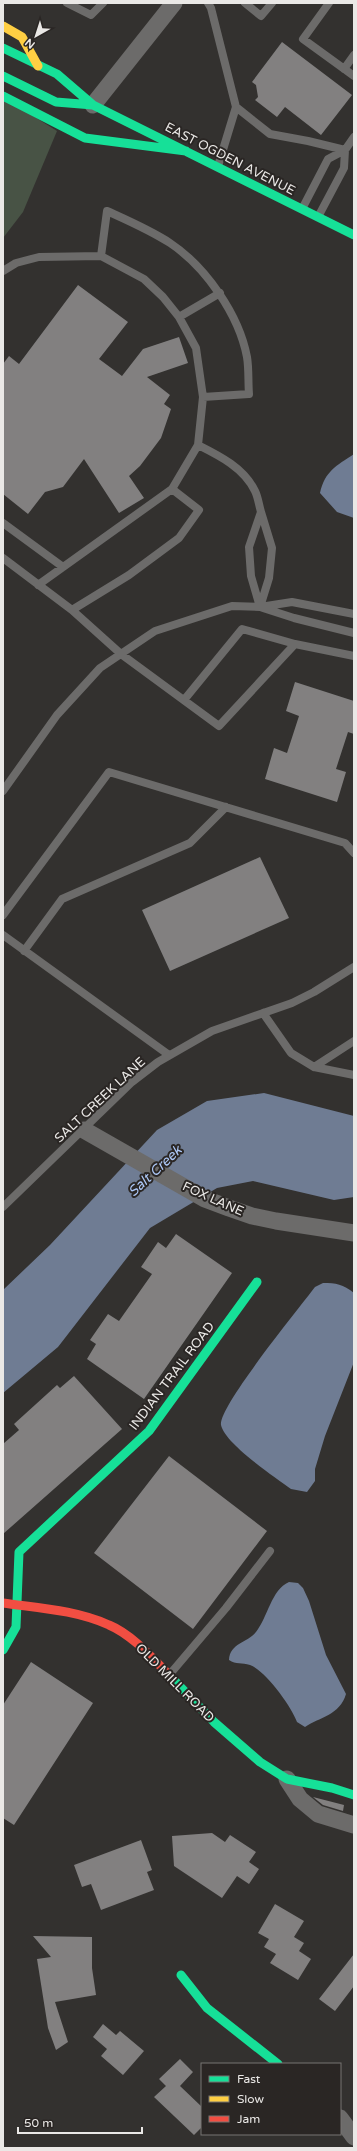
<svg xmlns="http://www.w3.org/2000/svg" width="357" height="2151" font-family="'Varela Round',sans-serif">
  <style>
    .green { fill: #485345 }
    .water { fill: #6f7c93 }
    .building { fill: #828080 }
    .lines { fill: none; stroke-linecap: round; stroke-linejoin: round }
    .lane { stroke: #6c6b6a; stroke-width: 8 }
    .street { stroke: #6c6b6a; stroke-width: 17 }
    .fast { stroke: #16e098; stroke-width: 9 }
    .slow { stroke: #ffcf43; stroke-width: 9 }
    .jam { stroke: #f24e42; stroke-width: 9 }
    .labels { text-anchor: middle; dominant-baseline: central; stroke-width: 4; stroke-linejoin: round; paint-order: stroke }
    .street-label { font-size: 13px; fill: #eae8e6; stroke: #2a2624 }
    .water-label { font-size: 14px; font-style: italic; fill: #adc8f7; stroke: #2a2624 }
  </style>
  <rect width="100%" height="100%" fill="#33312f"/>
  <path class="green" d="M3,97L57,131L23,212L3,238Z"/>
  <path class="water" d="M354,454V518L337,512L320,493C325,471 336,466 354,454Z
    M264,1093L354,1116V1197L334,1200L253,1181L217,1188L150,1228L58,1347L3,1393V1290L50,1245L157,1130L207,1101Z
    M323,1283C336,1283 343,1284 354,1293V1362L325,1436L315,1469V1481L307,1492L291,1489C275,1477 225,1444 221,1425C218,1407 300,1307 315,1287Z
    M289,1582L298,1583L303,1588L309,1601L326,1655L346,1694C340,1715 320,1717 305,1727L297,1722C292,1707 265,1670 250,1665C242,1662 236,1665 229,1660C230,1643 247,1643 256,1632C268,1617 271,1590 289,1582Z"/>
  <path class="building" d="M282,42L352,95L321,135L285,107L277,117L255,100L258,97L256,85L252,82Z
    M78,285L128,322L99,359L122,376L143,349L179,337L188,363L147,377L170,395L164,404L171,409L161,438L140,466L129,476L144,498L119,513L84,459L63,487L45,492L28,514L3,494V364L9,356L19,364Z
    M295,682L354,701V734L348,732L336,769L346,772L337,802L265,779L274,748L287,753L299,716L286,711Z
    M260,857L289,918L170,971L142,910Z
    M176,1234L232,1273L144,1399L87,1359L96,1344L90,1340L108,1314L119,1321L152,1274L141,1267L158,1242L166,1248Z
    M74,1376L122,1429L3,1534V1444L19,1430L14,1424L57,1385L60,1388Z
    M169,1456L267,1531L193,1629L94,1553Z
    M31,1662L93,1703L14,1825L3,1818V1705Z
    M313,1797L344,1805L343,1811L323,1805Z
    M212,1833L225,1842L230,1835L256,1852L249,1862L259,1869L249,1884L237,1876L222,1898L174,1866L172,1836Z
    M141,1840L152,1870L147,1872L154,1890L101,1910L91,1884L82,1887L74,1865Z
    M275,1904L304,1921L294,1937L304,1943L299,1951L311,1959L298,1980L270,1963L276,1954L264,1947L269,1939L258,1933Z
    M33,1936L92,1937V1968L96,1995L55,2002L68,2042L56,2050L48,2028L37,1959L51,1957Z
    M354,1954V1986L335,2011L319,1999Z
    M103,2024L116,2035L120,2031L144,2051L123,2075L101,2056L107,2049L93,2037Z
    M180,2059L193,2072L180,2086L202,2107V2127L194,2135L154,2097L166,2086L159,2079Z"/>
  <g class="lines">
    <path class="lane" d="M67,3L91,15L103,3
      M208,3L211,8L236,107L270,134L308,141L345,150L354,137
      M245,3L261,16L272,3
      M329,3L303,39L354,76
      M344,69L354,55
      M218,166L236,107
      M302,209L328,159L345,150L344,168L318,217
      M101,256L107,211C129,221 150,230 170,243C206,267 239,315 247,357C249,369 248,382 249,394L203,397
      M3,271L16,263L39,257L101,256L144,279L163,297L179,317L196,348L203,397L198,445C220,456 244,468 255,491C258,497 259,505 261,512
      M179,317L220,293
      M261,512L272,548L269,578L260,607L251,576L249,547Z
      M3,523L63,567
      M3,558L72,610L129,575L179,538L199,510L172,489
      M38,585L172,489L198,445
      M263,608L294,618L354,633
      M72,610L121,654L219,726L295,644L354,656
      M184,700L242,629L295,644
      M3,791L57,715L100,668L155,631L232,606L260,607L292,602L354,614
      M3,915L109,772L345,843L354,853
      M3,935L169,1055
      M24,951L62,899L190,843L226,807
      M263,1013L291,1053L314,1067L354,1075
      M314,1067L354,1041
      M3,1207L132,1082L158,1062L212,1031L292,1003L314,992L354,967
      M170,1674L226,1608L270,1551"/>
    <path class="street" d="M93,105L174,3
      M84,1130L205,1199L229,1208L252,1216L276,1221L354,1233
      M287,1779L300,1799L318,1814L354,1825
      M340,2118L354,2137"/>
    <path class="fast" d="M3,48L57,74L93,105L354,235
      M3,76L56,102L93,105
      M3,96L85,138L186,151
      M3,1650L16,1627L19,1552L149,1431L257,1282
      M172,1678L214,1722L260,1762L287,1779L332,1788L354,1795
      M181,1975L207,2008L278,2064"/>
    <path class="slow" d="M3,26L22,37L38,66"/>
    <path class="jam" d="M3,1603C38,1608 76,1610 109,1625C133,1635 154,1660 172,1678"/>
  </g>
  <g class="labels">
    <g class="street-label">
      <text transform="translate(230 159) rotate(27)">EAST OGDEN AVENUE</text>
      <text transform="translate(100 1100) rotate(-43)">SALT CREEK LANE</text>
      <text transform="translate(213 1199) rotate(24)">FOX LANE</text>
      <text transform="translate(172 1376) rotate(-53)">INDIAN TRAIL ROAD</text>
      <text transform="translate(175 1683) rotate(45)">OLD MILL ROAD</text>
    </g>
    <g class="water-label">
      <text transform="translate(155 1171) rotate(-43)">Salt Creek</text>
    </g>
  </g>
  <rect width="357" height="2151" fill="none" stroke="#eae8e6" stroke-width="8"/>
  <rect x="201" y="2063" width="140" height="72" fill="#2a2624" stroke="#777472"/>
  <rect x="209" y="2076" width="20" height="6" fill="#16e098" stroke="#777472"/>
  <text x="237" y="2083" font-size="12" fill="#eae8e6">Fast</text>
  <rect x="209" y="2096" width="20" height="6" fill="#ffcf43" stroke="#777472"/>
  <text x="237" y="2103" font-size="12" fill="#eae8e6">Slow</text>
  <rect x="209" y="2116" width="20" height="6" fill="#f24e42" stroke="#777472"/>
  <text x="237" y="2123" font-size="12" fill="#eae8e6">Jam</text>
  <g transform="translate(36 36) rotate(219)" stroke="#2a2624" stroke-width="3" paint-order="stroke">
  <path d="M0-3L7 15L0 10L-7 15Z" fill="#eae8e6"/>
  <text y="-6" font-size="11" font-weight="bold" text-anchor="middle" fill="#eae8e6">N</text>
  </g>
  <path d="M18 2127v6h124v-6" fill="none" stroke="#eae8e6" stroke-width="2"/>
  <text x="24" y="2127" font-size="12" fill="#eae8e6" stroke="#2a2624" stroke-width="3" paint-order="stroke">50 m</text>
</svg>
